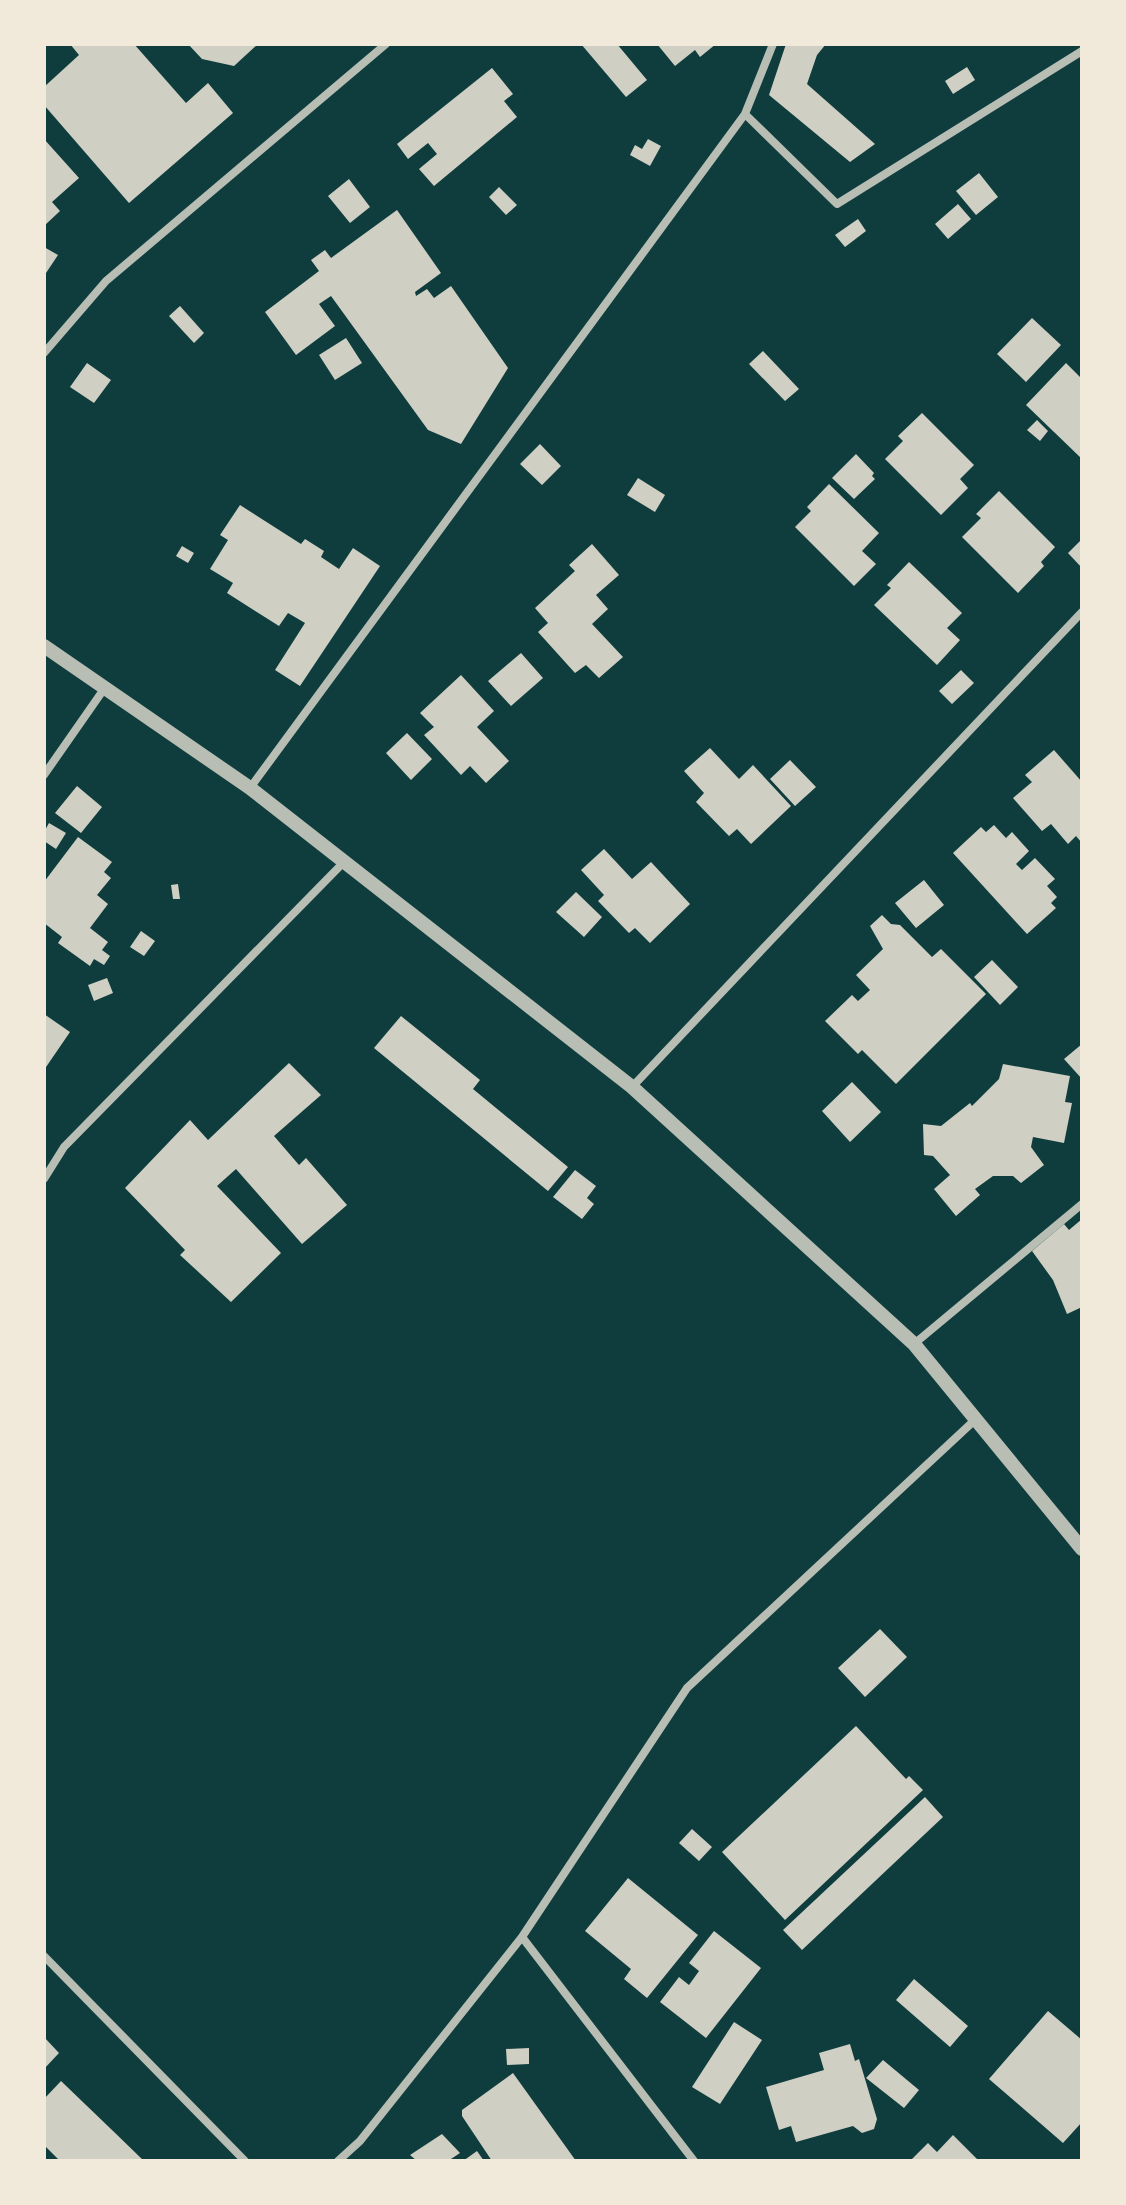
<svg xmlns="http://www.w3.org/2000/svg" width="1126" height="2205" font-family="Commissioner,sans-serif">
  <style>
    .building { fill: #cfcfc3 }
    .lines { fill: none; stroke-linecap: round; stroke-linejoin: round }
    .minor { stroke: #b8beb3; stroke-width: 8 }
    .tertiary { stroke: #b8beb3; stroke-width: 14 }
  </style>
  <rect width="100%" height="100%" fill="#0f3d3e"/>
  <path class="building" d="M70,44H134L186,103L208,83L233,113L129,203L44,105V87L79,55Z
    M188,44H258L234,66L202,59Z
    M581,44H617L647,80L626,97Z
    M657,44H716L700,57L695,50L675,66Z
    M786,44H826L817,55L807,84L875,144L850,162L769,95Z
    M967,67L975,80L953,94L945,81Z
    M492,68L513,94L504,101L517,117L434,186L419,169L437,154L428,143L408,159L397,144Z
    M44,139L79,178L52,202L60,211L44,226Z
    M648,139L661,146L650,166L630,155L635,145L642,149Z
    M979,173L998,197L976,215L956,191Z
    M349,179L370,207L350,223L328,196Z
    M499,187L517,205L506,215L489,197Z
    M958,204L971,219L948,239L935,224Z
    M397,210L441,273L415,292L416,296L427,289L434,298L451,286L508,368L461,444L428,430L331,296L319,304L335,326L296,355L265,312L319,271L311,260L325,250L331,258Z
    M858,219L866,231L845,247L835,235Z
    M44,247L58,255L44,276Z
    M180,306L204,333L194,343L169,316Z
    M1032,318L1061,345L1026,382L997,354Z
    M346,338L362,363L335,380L319,355Z
    M763,351L799,389L785,401L749,364Z
    M87,363L111,380L94,403L70,387Z
    M1066,363L1082,379V459L1026,405Z
    M922,413L974,465L960,479L968,488L941,515L885,459L903,441L898,436Z
    M1037,420L1048,431L1040,441L1027,430Z
    M540,444L561,466L542,485L520,464Z
    M856,454L874,473L872,476L875,479L854,499L832,478Z
    M638,478L665,495L655,512L627,495Z
    M829,484L879,533L862,551L876,564L854,586L795,527L811,511L807,507Z
    M999,491L1055,547L1041,562L1044,566L1018,593L962,537L981,518L976,514Z
    M240,505L301,544L305,539L324,551L321,557L339,569L353,548L380,566L300,686L275,670L305,623L288,613L279,626L227,593L233,583L210,569L228,540L220,535Z
    M1082,539V568L1068,553Z
    M592,544L619,575L596,595L608,609L592,624L623,657L599,678L586,665L575,673L538,632L548,623L535,608L575,571L569,565Z
    M182,546L194,553L188,563L176,556Z
    M909,562L962,613L947,628L960,640L937,665L874,605L891,588L887,585Z
    M521,653L543,678L511,706L488,681Z
    M961,670L974,683L952,704L939,691Z
    M461,675L494,711L477,727L509,761L486,783L470,766L461,775L424,735L434,727L420,713Z
    M407,733L432,759L411,780L386,753Z
    M710,748L739,779L753,765L791,806L751,844L737,829L729,836L696,802L704,793L684,771Z
    M1054,750L1082,782V843L1076,836L1068,844L1051,824L1042,831L1013,798L1032,782L1025,775Z
    M790,760L816,787L795,806L770,779Z
    M77,786L102,807L81,833L55,813Z
    M49,823L66,833L56,849L44,841V832Z
    M994,825L1006,838L1012,832L1029,851L1016,864L1022,870L1035,858L1055,879L1047,886L1057,897L1051,903L1056,908L1027,934L953,853L981,827L986,832Z
    M78,837L112,862L104,872L111,878L97,895L108,904L90,928L108,942L102,950L110,956L104,965L94,959L90,966L58,943L62,937L44,923V882Z
    M604,849L632,879L651,862L690,904L650,943L635,928L629,933L598,901L604,895L581,870Z
    M924,880L944,905L916,928L895,903Z
    M178,884L180,899H173L171,885Z
    M576,892L602,917L584,937L556,912Z
    M882,915L891,924L900,925L932,957L941,949L986,994L896,1084L862,1050L858,1054L825,1021L852,995L858,1001L870,990L856,975L883,949L870,926Z
    M141,931L155,941L144,956L130,947Z
    M992,960L1018,987L1000,1005L974,977Z
    M107,978L113,993L94,1001L88,985Z
    M44,1014L70,1032L44,1070Z
    M401,1016L480,1080L473,1089L568,1167L548,1191L374,1048Z
    M1082,1044V1079L1064,1059Z
    M289,1063L321,1095L274,1136L299,1165L306,1158L347,1205L302,1244L236,1169L217,1186L281,1253L231,1302L180,1255L185,1250L125,1188L190,1120L208,1140Z
    M1003,1064L1070,1076L1065,1102L1072,1103L1064,1143L1033,1137L1031,1147L1044,1165L1021,1183L1013,1176H993L975,1189L980,1195L956,1216L934,1189L950,1175L933,1156L924,1155L923,1124L941,1126L970,1103L972,1106L999,1079Z
    M852,1082L881,1112L850,1142L822,1111Z
    M575,1170L596,1186L587,1198L594,1204L582,1219L553,1197Z
    M1082,1219V1307L1067,1314L1053,1280L1032,1251L1064,1224L1069,1230Z
    M880,1629L907,1657L865,1697L838,1668Z
    M856,1726L906,1779L909,1776L923,1790L785,1920L722,1852Z
    M925,1797L943,1817L802,1950L783,1930Z
    M692,1829L712,1847L699,1861L679,1843Z
    M628,1878L698,1935L647,1998L624,1979L631,1969L585,1931Z
    M714,1931L761,1968L706,2038L660,2002L679,1977L689,1985L699,1971L689,1963Z
    M914,1979L968,2026L950,2047L896,2000Z
    M1048,2011L1082,2040V2122L1063,2143L989,2079Z
    M734,2022L762,2040L720,2104L692,2087Z
    M44,2037L59,2053L44,2069Z
    M850,2044L855,2061L859,2059L877,2119L874,2129L862,2133L853,2126L796,2142L791,2126L779,2130L766,2087L824,2070L819,2053Z
    M529,2048V2064L507,2065L506,2049Z
    M883,2060L919,2090L904,2108L866,2078Z
    M513,2073L576,2161H492L462,2116V2110Z
    M61,2081L112,2130L144,2161H60L44,2145V2099Z
    M442,2134L460,2153L448,2161H417L410,2155Z
    M953,2135L979,2161H910L928,2143L937,2152Z
    M477,2151L484,2161H463Z"/>
  <g class="lines">
    <path class="minor" d="M745,114L837,204L1082,51
      M44,353L106,281L386,44
      M44,775L104,689
      M250,788L745,114L773,44
      M632,1087L1082,612
      M44,1179L64,1147L344,862
      M914,1344L1082,1204
      M522,1937L694,2161
      M44,1956L245,2161
      M338,2161L360,2141L522,1937L687,1688L977,1418"/>
    <path class="tertiary" d="M44,646L250,788L632,1087L914,1344L1082,1549"/>
  </g>
  <rect width="1126" height="2205" fill="none" stroke="#f1e9da" stroke-width="92"/>
</svg>
